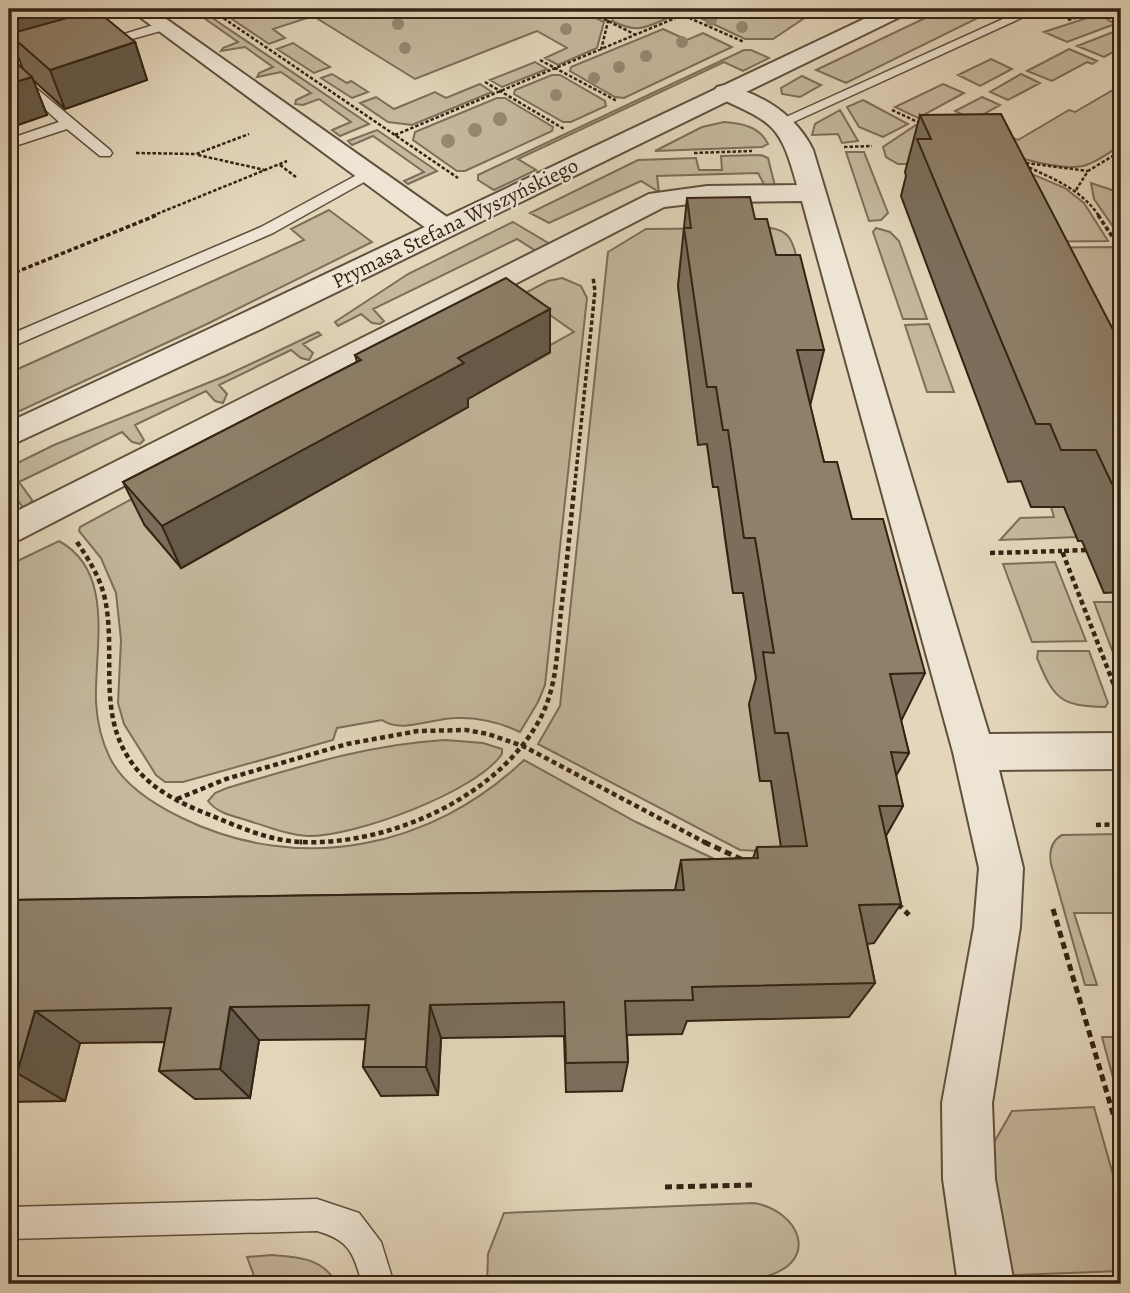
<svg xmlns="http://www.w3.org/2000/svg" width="1130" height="1293" font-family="Alegreya,serif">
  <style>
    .green { fill: #c5b89e; stroke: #7c6e58; stroke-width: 2 }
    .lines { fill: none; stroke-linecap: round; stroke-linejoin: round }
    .service-casing { stroke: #5f503d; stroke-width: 3 }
    .minor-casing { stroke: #5f503d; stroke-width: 4 }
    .tertiary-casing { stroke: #5f503d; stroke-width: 4 }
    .path-far3 { stroke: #332313; stroke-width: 2.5; stroke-dasharray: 3.5 2; stroke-linecap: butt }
    .path-far2 { stroke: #332313; stroke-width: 3.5; stroke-dasharray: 4.5 2.5; stroke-linecap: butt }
    .path-far1 { stroke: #332313; stroke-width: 4.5; stroke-dasharray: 5 3.5; stroke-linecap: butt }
    .path { stroke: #332313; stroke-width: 5; stroke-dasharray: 7 4.5; stroke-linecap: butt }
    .service { fill: #ede4d3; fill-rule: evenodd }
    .minor { fill: #ede4d3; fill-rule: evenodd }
    .tertiary { fill: #ede4d3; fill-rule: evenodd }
    .tree { fill: #978872 }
    .wall { fill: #7b6e5b; stroke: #332313; stroke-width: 2; fill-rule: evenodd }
    .shaded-wall { fill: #645a4a; stroke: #332313; stroke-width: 2 }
    .building { fill: #8f806a; stroke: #332313; stroke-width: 2 }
    .labels { text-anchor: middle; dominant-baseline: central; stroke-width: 5; stroke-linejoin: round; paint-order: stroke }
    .far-street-label { font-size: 21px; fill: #332313; stroke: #ede4d3 }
  </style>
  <rect width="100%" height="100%" fill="#e3d6bb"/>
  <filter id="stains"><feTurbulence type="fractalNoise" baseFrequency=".00286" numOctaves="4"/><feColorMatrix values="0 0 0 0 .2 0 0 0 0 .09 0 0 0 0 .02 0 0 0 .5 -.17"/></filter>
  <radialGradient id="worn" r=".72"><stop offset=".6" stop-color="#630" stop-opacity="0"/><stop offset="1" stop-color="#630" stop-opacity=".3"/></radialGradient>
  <path class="green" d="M167,9H199L369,124L340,136L332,130L351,122L319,99L303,105L295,104L296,100L311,93L281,72L257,77L259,73L273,67L245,47L221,51L223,48L238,42L194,11L174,17Z
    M217,9H579L604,22L597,48L558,65L545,58L567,48L537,31L415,79L313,16L273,29L285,38L269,44Z
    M615,9H652L670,17C644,28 639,34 612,21Z
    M703,9H814L815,11L773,39H745L696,16L695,13Z
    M944,9H989L980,13V17L846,83L816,70Z
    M1099,14L1115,24L1067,42L1044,32Z
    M663,29L687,40L703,33L732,47L624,98L615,97L570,71L571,67Z
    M1121,29V48L1104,57L1077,46Z
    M293,43L330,67L314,73L277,49Z
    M1069,49L1097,61L1092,64L1087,62L1052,81L1027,71Z
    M744,50H751L769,58L743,71L724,62L518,159L536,170L494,190L478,180V175Z
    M991,59L1012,69L980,86L958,75Z
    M535,62L547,69L502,87L490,80Z
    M332,74L347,83L351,81L368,92L352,98L321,78Z
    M1021,74L1040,83L1008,100L990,92Z
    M552,75H560L605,101L606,106L571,122H563L514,94L515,90Z
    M802,76L821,85L800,97L782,94L781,88Z
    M480,84L492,92L412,125L388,122L360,103L376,97L394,109L435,92L446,98Z
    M943,84L964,93L918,118L895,107Z
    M1113,90L1121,91V145C1110,152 1096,163 1083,166C1051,172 999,150 967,142L991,128L1018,140L1069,110L1075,112Z
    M982,97L1000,105L973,120L955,111Z
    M497,98H505L553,127L552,131L465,171H457L413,140L415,132Z
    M863,100L908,124L883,137L859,127L847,107Z
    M840,110L858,141L842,143L838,134L812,135L815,124Z
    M724,122C742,123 760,127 768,144L762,147L655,151L702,127Z
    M916,125L1065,188L1084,203L1108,241L1015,242L915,164H898L886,157L883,147Z
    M377,130L437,171L408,184L404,181L424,172L373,136L352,145L348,141Z
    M846,152H864L888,213L881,220L869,221Z
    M761,155L768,158L775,186H765L758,173L657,176L659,192L641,181L549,223L530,213L638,160L696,158L699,170H722L721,156Z
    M1091,183L1121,193V238L1094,199Z
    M329,210L372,242L207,324L9,416V373L304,240L291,229Z
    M513,222L550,244L536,251L517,239L373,309L384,321L380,324L372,323L361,314L338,326L335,322L408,274Z
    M771,228C788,231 792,239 796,255L681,256L678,287L683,325H690L692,397L698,444H707L713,487H726L724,533L733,593H743L760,705H749L760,781H771L782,852L740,850L538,744L560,706L608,252L646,229Z
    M876,228L890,232L899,241L927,319H903L873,232Z
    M1112,247L1121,261V354L1017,248Z
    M562,278L581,286L587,298L545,685L538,702L520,732C499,722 479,717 456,718C432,718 402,734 382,720L337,728L333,740L183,782H165L156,775L124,724L118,703L121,640L116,593L101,558L79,531L80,527L165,481L144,525L182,568L468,407L462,402L550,353L545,348L574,332L533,303L491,311L548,281Z
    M929,324L954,392H927L905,325Z
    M318,332L321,335L303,344L313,353L309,360L301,358L291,350L219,385L227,394L223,403L215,401L206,391L135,425L144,440L140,444L132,442L122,432L19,482L32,500L30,505L24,509L9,488V467L54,445L225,376Z
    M1064,506L1077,537L1000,540L1020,518L1054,517L1051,507Z
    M59,541C116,572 94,650 96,702C97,722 101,740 110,758C124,786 155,805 182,818C299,875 431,849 524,760L636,822L740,871L743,900L9,941V565Z
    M1055,562L1086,641L1032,642L1003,564Z
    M1094,602H1121V674Z
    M1038,651H1089L1108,703L1105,707C1060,706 1054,699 1037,658Z
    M445,740L483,743L502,749V754C476,792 354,837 308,836C287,835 266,826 246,820C233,816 217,813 208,801L215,793L227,788C298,767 370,744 445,740Z
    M1121,834V913H1074L1097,985H1085L1051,864C1049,852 1051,841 1062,835Z
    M1102,1037H1115L1121,1056V1107Z
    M1094,1107L1121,1203V1271L1013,1275L997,1205L993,1144L1012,1111Z
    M754,1203C800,1211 820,1261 767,1276L609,1284H487L488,1254L504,1213Z
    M272,1255C299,1257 323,1258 337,1284H257L247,1257Z"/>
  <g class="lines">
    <g class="service-casing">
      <path id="service" d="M1025,9H1041L787,125H777L775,122Z
        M163,22L168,23V29L99,48L92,44Z
        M9,64L14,65L36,88L110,150L112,153L110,156H100L67,129L9,148V139L59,122L9,76Z
        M368,169L376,174L373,177L273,233L9,348V335L261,227Z
        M317,1199L359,1213L381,1242L394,1284H362C354,1253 349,1240 317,1231L9,1239V1207Z"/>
    </g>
    <g class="minor-casing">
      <path id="minor" d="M129,9H152L454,222L458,228L454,234L444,236L434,234Z
        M725,85C762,94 796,115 813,150L989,734L1121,733V769L999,770L1023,868L1020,927L992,1103L995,1179L1014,1284H958L943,1179L942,1103L974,927L979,868L953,752L802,201L707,202L664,207L21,539L9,543V515L649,194L707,186L797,185C780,124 774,123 717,97L713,92L717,87Z"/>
    </g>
    <g class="tertiary-casing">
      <path id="tertiary" d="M885,9H912L908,13L261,329L9,446V422L239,315Z"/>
    </g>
    <path class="path-far3" d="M210,9L458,178
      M584,9L636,35
      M669,9L744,42
      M1101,11L1121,23
      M1068,20L1107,9
      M601,50L611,9
      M540,60L617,101
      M485,82L564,129
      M892,110L922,124
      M395,135L697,9
      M844,147L872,146
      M136,153L196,154L249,134
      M694,153L752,151
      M198,155L265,170
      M1026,163L1088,171
      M280,165L296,177
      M1024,165C1053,179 1080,188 1099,216
      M1076,190L1088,171L1121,151
      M152,216L287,161"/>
    <path class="path-far2" d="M1098,215L1121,250
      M9,275L157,215
      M574,492L595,291L593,277"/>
    <path class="path-far1" d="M77,542C89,560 100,577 105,599C117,656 95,717 135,767C154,791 182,804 210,815C239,827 270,841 301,842C388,846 497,798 540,719C558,685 557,648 561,611C566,571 570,530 574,490
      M1086,550L1062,551L1121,703
      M990,553L1062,551
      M177,799L226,779L347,744L418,731L466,730L488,734L523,746L708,844
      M1096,825L1121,824"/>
    <path class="path" d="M300,842H302
      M704,842L743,860
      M897,903L909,915
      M1053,909L1121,1141
      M665,1187L752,1185"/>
    <use href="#service" class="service"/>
    <use href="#minor" class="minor"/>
    <use href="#tertiary" class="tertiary"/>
  </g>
  <g class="tree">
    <circle cx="711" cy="20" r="6"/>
    <circle cx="398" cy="24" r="6"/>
    <circle cx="742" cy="27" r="6"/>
    <circle cx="566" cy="29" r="6"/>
    <circle cx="682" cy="42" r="6"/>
    <circle cx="405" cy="48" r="6"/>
    <circle cx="646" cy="56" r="6"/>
    <circle cx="619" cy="67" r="6"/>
    <circle cx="594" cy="78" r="6"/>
    <circle cx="556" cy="95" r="6"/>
    <circle cx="500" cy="119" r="7"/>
    <circle cx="475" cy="130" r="7"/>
    <circle cx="448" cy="141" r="7"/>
  </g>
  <path class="wall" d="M9,9L87,13L135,42L147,80L65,109L33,80L47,115L9,128ZM19,59L23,69L14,61Z
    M920,115L1121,345V592L1104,593L1082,541H1078L1064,507H1031L1021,481L1008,482L901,196L906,176L905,172Z
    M687,198L755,219L776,255L824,350L810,406L824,462L925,673L901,721L909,753L896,776L903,806L886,836L901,904L874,943L867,944L875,983L849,1017L687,1021L682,1034L627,1035L628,1062L622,1091L566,1092L564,1036L441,1038L438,1095L381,1096L363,1067L366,1039L259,1040L250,1098L195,1099L159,1071L165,1042L80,1043L65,1101L9,1102V900L675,890L681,860L753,858L757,847H781L771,781H760L749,704L756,678L743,593H733L718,487H713L707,444L698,445L678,286Z
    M550,352L468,399V407L181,568L144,524L123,482L357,362L355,355Z"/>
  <path class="shaded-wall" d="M54,9H86L96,38L9,34V21Z
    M9,34L19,59L9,62Z
    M135,42L147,80L65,109L50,70Z
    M32,77L47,115L9,128V84Z
    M550,309V352L468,399V407L181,568L162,526L458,358Z
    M430,1005L441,1038L438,1095L426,1067Z
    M230,1007L259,1040L250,1098L220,1069Z
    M35,1011L80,1043L65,1101L17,1073Z"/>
  <path class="building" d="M9,9H54L9,21Z
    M96,10L135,42L50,70L9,34Z
    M9,56L32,77L9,84Z
    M1001,114L1121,345V495L1116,484H1112L1096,450H1061L1050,424H1036L917,139H931L920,115Z
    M750,197L755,219H767L776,255H800L824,350H797L824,462H837L852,519H883L925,673L890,674L909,753L891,752L903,806H879L901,904L859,905L875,983L692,987L693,1000L625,1001L628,1062L566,1063L564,1002L430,1005L426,1067H363L369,1005L230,1007L220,1069L159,1071L171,1008L35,1011L17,1073H9V900L684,890L681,860L758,858L757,847L807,846L788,733H775L763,652L774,653L755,538H744L728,430H723L716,387H707L684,228H691L687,198Z
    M506,278L550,309L458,358L464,363L162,526L123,482L361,360L355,355Z"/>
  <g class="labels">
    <g class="far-street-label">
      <text transform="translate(455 223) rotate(-26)">Prymasa Stefana Wyszyńskiego</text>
    </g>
  </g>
  <rect width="1130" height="1293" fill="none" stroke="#e3d6bb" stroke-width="35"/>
  <rect x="10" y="10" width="1109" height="1272" fill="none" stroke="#332313" stroke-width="3.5"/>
  <rect x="18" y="18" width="1095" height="1258" fill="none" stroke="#332313" stroke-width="2"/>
  <rect width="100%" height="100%" filter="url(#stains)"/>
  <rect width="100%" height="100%" fill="url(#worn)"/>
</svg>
